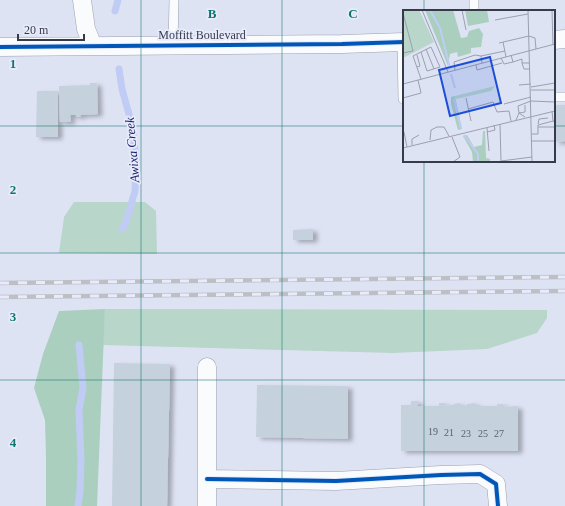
<svg xmlns="http://www.w3.org/2000/svg" width="565" height="506" font-family="'Times New Roman',serif">
  <style>
    .green { fill: #b8d6ca }
    .forest { fill: #aacfbf }
    .lines { fill: none; stroke-linecap: round; stroke-linejoin: round }
    .stream { stroke: #c1ccf5; stroke-width: 7 }
    .building { fill: #c5d1dc; filter: url(#shadow) }
    .lane-casing { stroke: #9b9fad; stroke-width: 10 }
    .street-casing { stroke: #9b9fad; stroke-width: 19 }
    .lane { stroke: #fafbfd; stroke-width: 9 }
    .street { stroke: #fafbfd; stroke-width: 18 }
    .rail-casing { stroke: #bebfc4; stroke-width: 4.5 }
    .rail { stroke: #e7ebfb; stroke-width: 3; stroke-dasharray: 9; stroke-linecap: butt }
    .cycleway-casing { stroke: #e7ebfb; stroke-width: 6 }
    .cycleway { stroke: #0057b8; stroke-width: 4 }
    .grid { fill: none; stroke: #0f766e; stroke-width: 1; stroke-opacity: 0.55 }
    .labels { text-anchor: middle; dominant-baseline: central; stroke-width: 3.5; stroke-linejoin: round; paint-order: stroke }
    .number-label { font-size: 10px; fill: #5a606e }
    .street-label { font-size: 12px; fill: #363a4a; stroke: #e7ebfb }
    .water-label { font-size: 13px; font-style: italic; fill: #1d2269; stroke: #e7ebfb }
    .inset-river { fill: none; stroke: #c1ccf5; stroke-width: 2 }
    .inset-road { fill: none; stroke: #9b9fb0; stroke-width: 1 }
    .view { fill: #1d4ed8; fill-opacity: 0.15; stroke: #1d4ed8; stroke-width: 2 }
    .inset-edge { fill: none; stroke: #363a4a; stroke-width: 2 }
    .grid-label { font-size: 13px; text-anchor: middle; font-weight: bold; fill: #0f766e; stroke: #e7ebfb; stroke-width: 3.5; stroke-linejoin: round; paint-order: stroke }
  </style>
  <defs>
    <filter id="shadow"><feDropShadow dx="4.5" dy="2.5" stdDeviation="2" flood-color="#0004"/></filter>
  </defs>
  <rect width="100%" height="100%" fill="#dee3f4"/>
  <path class="green" d="M74,202H145L156,211L157,254L59,253L64,217Z
    M105,309L547,310V318L537,333L487,349L393,353L103,345Z"/>
  <path class="forest" d="M105,309L97,506H46V458L45,420L34,388L43,354L59,311Z"/>
  <g class="lines">
    <path class="stream" d="M115,11L118,0
      M119,69L122,89L132,125L136,159L135,191L126,222L122,229
      M78,506L80,491L81,460L79,410L83,388L79,345"/>
  </g>
  <path class="building" d="M90,83H97L98,114L80,115L81,116L76,117V115H70L71,122H60L59,86L90,85Z
    M37,91H58V137H36Z
    M554,105H565V141L555,142Z
    M313,229V240H293V230Z
    M114,363L170,364L167,506H112Z
    M257,385L348,386V439L256,437Z
    M411,401H418V406H439V403H445V406L453,405V404L460,403V406H467V404L475,403V406H497V404H503V407L518,406V451H401V405H411Z"/>
  <g class="lines">
    <g class="lane-casing">
      <path id="lane" d="M474,11V0
        M402,42L403,99H404
        M173,45L174,0
        M554,97H565"/>
    </g>
    <g class="street-casing">
      <path id="street" d="M82,0L86,29L93,46
        M554,40L565,39
        M0,47L342,44L404,42
        M207,367V506
        M207,479L336,481L441,475L480,474L496,484L498,506"/>
    </g>
    <use href="#lane" class="lane"/>
    <use href="#street" class="street"/>
    <g class="rail-casing">
      <path id="rail" d="M0,283L565,277
        M0,297L565,291"/>
    </g>
    <use href="#rail" class="rail"/>
    <g class="cycleway-casing">
      <path id="cycleway" d="M0,47L342,44L404,42
        M207,479L336,481L441,475L480,474L496,484L498,506"/>
    </g>
    <use href="#cycleway" class="cycleway"/>
  </g>
  <path class="grid" d="M141,0V506M282,0V506M424,0V11M0,126H404M554,126H565M424,161V506M0,253H565M0,380H565"/>
  <g class="labels">
    <g class="number-label">
      <text x="433" y="431">19</text>
      <text x="449" y="432">21</text>
      <text x="466" y="433">23</text>
      <text x="483" y="433">25</text>
      <text x="499" y="433">27</text>
    </g>
    <g class="street-label">
      <text x="202" y="35">Moffitt Boulevard</text>
    </g>
    <g class="water-label">
      <text transform="translate(132 150) rotate(-95)">Awixa Creek</text>
    </g>
  </g>
  <g transform="translate(403 10)">
    <rect width="152" height="152" fill="#dee3f4"/>
    <path d="M0,0H16L31,32L0,48ZM92,76L88,81L53,89L52,86Z" fill="#b8d6ca"/>
    <path d="M22,0H50L58,28L64,27L66,21L76,18L80,24L78,37L68,38V43L55,47L54,42L47,44L45,56ZM62,0H84L86,12L65,16ZM52,86L59,119L55,120L48,94V87ZM80,121H82L83,148L87,149V152H70L69,142L60,126L64,125L71,137L79,135Z" fill="#aacfbf"/>
    <path class="inset-river" d="M27,0L37,18L47,58M48,64L52,78M51,89L58,119M61,125L75,144V152"/>
    <path class="inset-road" d="M19,0L45,62M59,0L63,20M125,0L129,152M149,0L150,35M0,3L10,41L0,43M92,10L125,4M100,32L103,47M96,33L126,26L132,28L133,39M23,39L31,59M14,45L17,56L14,57M78,46L102,41M98,48L101,54L110,52L108,45M110,52L119,49V53H127M119,53L121,59H127M73,55L74,60L99,53M52,60L51,52L72,45L78,46L79,53M18,69L10,46L28,37L37,57L24,61L18,42M0,74L152,34M116,75L128,74M128,77L152,73M128,80H152M0,88L18,83L15,70M63,88L68,111M101,94L128,87M65,99L90,92L94,102L106,101L108,111M149,101L150,111L152,113M122,107L116,103L115,96L128,91L152,92M113,110L116,103L122,102V95M97,114L98,151L129,147M135,114L136,109L145,108M135,117V115L150,111M84,118L86,141M1,122L4,137M84,122L92,120L91,115M129,124H135V117H152M49,127L57,147L50,152M27,130L28,120L34,117H41L46,126M129,131H152M9,135V129L16,125M0,138L152,101"/>
    <path class="view" d="M87,47L98,93L47,106L36,60Z"/>
    <rect width="152" height="152" class="inset-edge"/>
  </g>
  <g class="grid-label">
    <text x="212" y="18">B</text>
    <text x="353" y="18">C</text>
    <text x="13" y="68">1</text>
    <text x="13" y="194">2</text>
    <text x="13" y="321">3</text>
    <text x="13" y="447">4</text>
  </g>
  <path d="M18 34v6h66v-6" fill="none" stroke="#363a4a" stroke-width="2"/>
  <text x="24" y="34" font-size="12" fill="#363a4a" stroke="#e7ebfb" stroke-width="3" paint-order="stroke">20 m</text>
</svg>
